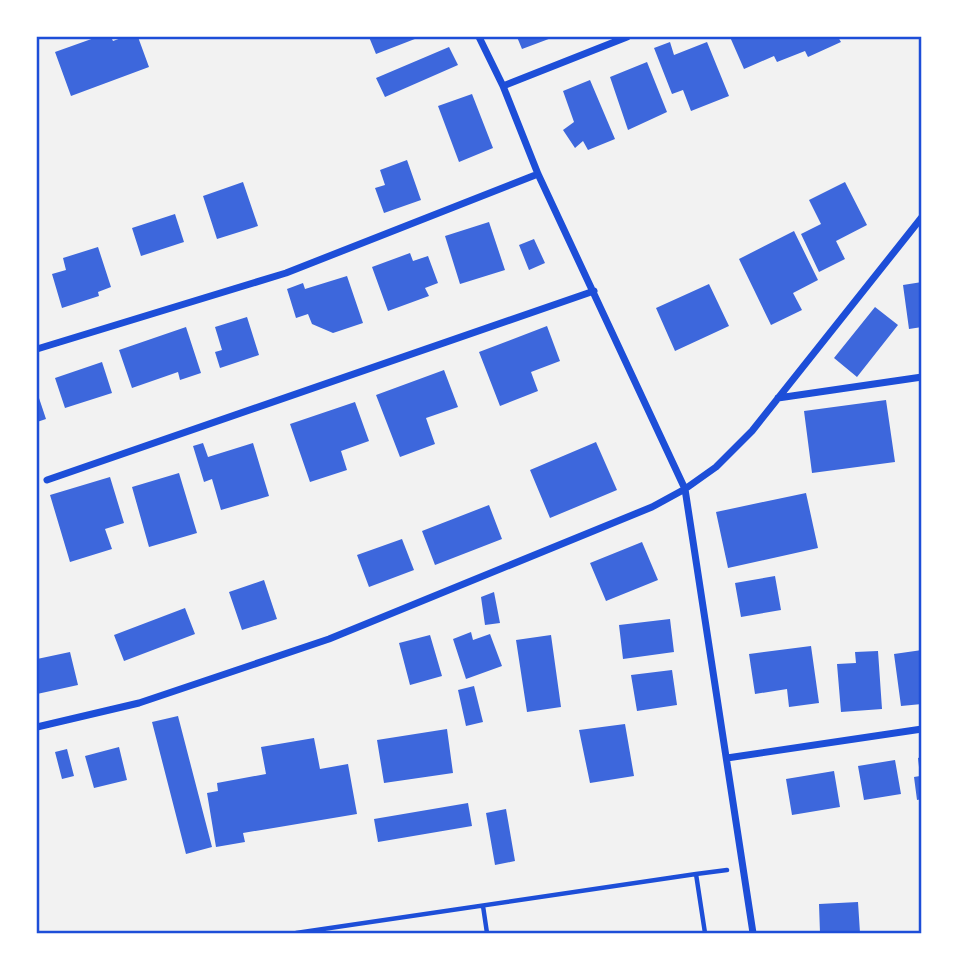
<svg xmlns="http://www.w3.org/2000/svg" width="959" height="970" font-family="'Crimson Pro',serif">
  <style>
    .building { fill: #3d67dc }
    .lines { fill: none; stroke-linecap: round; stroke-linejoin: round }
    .path { stroke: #1d4ed8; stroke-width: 4.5 }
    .minor { stroke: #1d4ed8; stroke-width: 7 }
    .neatline { fill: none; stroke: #1d4ed8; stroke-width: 2.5 }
  </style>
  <rect width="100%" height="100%" fill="#f2f2f2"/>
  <path class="building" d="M97,37H111L113,41L124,37H138L149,67L71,96L55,52Z
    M369,37H420L376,54Z
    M517,37H554L522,49Z
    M730,37H838L841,42L808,57L805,51L777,62L774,56L744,69Z
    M670,42L674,55L707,42L729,96L691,111L683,90L672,94L654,48Z
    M449,47L458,65L385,97L376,78Z
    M647,62L667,112L628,130L610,77Z
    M590,80L615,139L588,150L583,141L575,148L563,130L574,122L563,91Z
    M472,94L493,148L459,162L438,106Z
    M407,160L421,200L384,213L375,188L385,185L380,170Z
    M243,182L258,226L217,239L203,196Z
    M845,182L867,225L836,241L845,259L819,272L801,234L821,224L809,200Z
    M175,214L184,242L141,256L132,228Z
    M489,222L505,270L460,284L445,236Z
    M794,231L818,280L793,293L802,310L771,325L739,259Z
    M534,239L545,263L529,270L519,245Z
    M98,247L111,287L98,292L99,296L62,308L52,274L66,270L63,258Z
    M410,253L413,261L428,256L438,283L425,288L429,296L388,311L372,267Z
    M347,276L363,323L333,333L312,324L308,314L296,318L287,289L303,283L305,289Z
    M922,282V327L909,329L903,285Z
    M709,284L729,326L675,351L656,308Z
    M875,307L898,325L857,377L834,358Z
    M247,317L259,355L220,368L215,352L222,350L215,327Z
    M547,326L560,361L531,372L538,391L500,406L479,352Z
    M186,327L201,373L180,380L178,372L132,388L119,350Z
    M102,362L112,393L65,408L55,378Z
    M444,370L458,407L426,418L435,444L400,457L376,395Z
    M37,392L46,419L37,422Z
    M886,400L895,462L812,473L804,411Z
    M355,402L369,441L341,451L347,470L310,482L290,424Z
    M596,442L617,490L550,518L530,470Z
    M203,443L208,457L253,443L269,496L221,510L212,479L204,482L193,446Z
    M179,473L197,533L149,547L132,487Z
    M110,477L124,523L105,529L112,549L70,562L50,495Z
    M806,493L818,548L728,568L716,512Z
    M489,505L502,539L435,565L422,531Z
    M402,539L414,570L369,587L357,555Z
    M642,542L658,580L606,601L590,563Z
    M775,576L781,610L741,617L735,583Z
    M264,580L277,619L242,630L229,592Z
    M494,592L500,623L485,625L481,597Z
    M185,608L195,634L124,661L114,635Z
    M670,619L674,652L623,659L619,625Z
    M471,632L473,640L490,634L502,666L466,679L453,639Z
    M430,635L442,676L410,685L399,643Z
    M551,635L561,707L527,712L516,640Z
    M811,646L819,703L789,707L787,689L755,694L749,654Z
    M922,650V704L901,706L894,654Z
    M878,651L882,709L841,712L837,664L856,663L855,652Z
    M70,652L78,685L37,694V659Z
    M672,670L677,705L637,711L631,675Z
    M474,686L483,722L466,726L458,690Z
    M178,716L212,847L186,854L152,722Z
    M625,724L634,776L590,783L579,730Z
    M447,729L453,773L384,783L377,740Z
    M314,738L320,769L348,764L357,814L243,833L245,842L216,847L207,793L218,791L217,783L266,774L261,747Z
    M119,747L127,780L94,788L85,756Z
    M67,749L74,776L62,779L55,752Z
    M922,757V799L917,800L914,777L920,776L918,758Z
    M895,760L901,794L864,800L858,766Z
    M834,771L840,807L792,815L786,779Z
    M468,803L472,826L378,842L374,819Z
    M506,809L515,861L495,865L486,813Z
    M858,902L860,933H820L819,904Z"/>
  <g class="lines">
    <path class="path" d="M696,874L727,870
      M483,906L487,933
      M296,933L696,874L705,933"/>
    <path class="minor" d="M479,37L503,86L538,174L685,489L753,933
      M503,86L627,37
      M37,349L286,273L538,174
      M778,398L922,377
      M47,480L594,291
      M37,727L139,703L329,639L652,507L685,489L716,467L752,431L922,217
      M727,758L922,729"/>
  </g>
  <rect width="959" height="970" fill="none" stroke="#ffffff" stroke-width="77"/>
  <rect x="38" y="38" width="882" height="894" class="neatline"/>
</svg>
